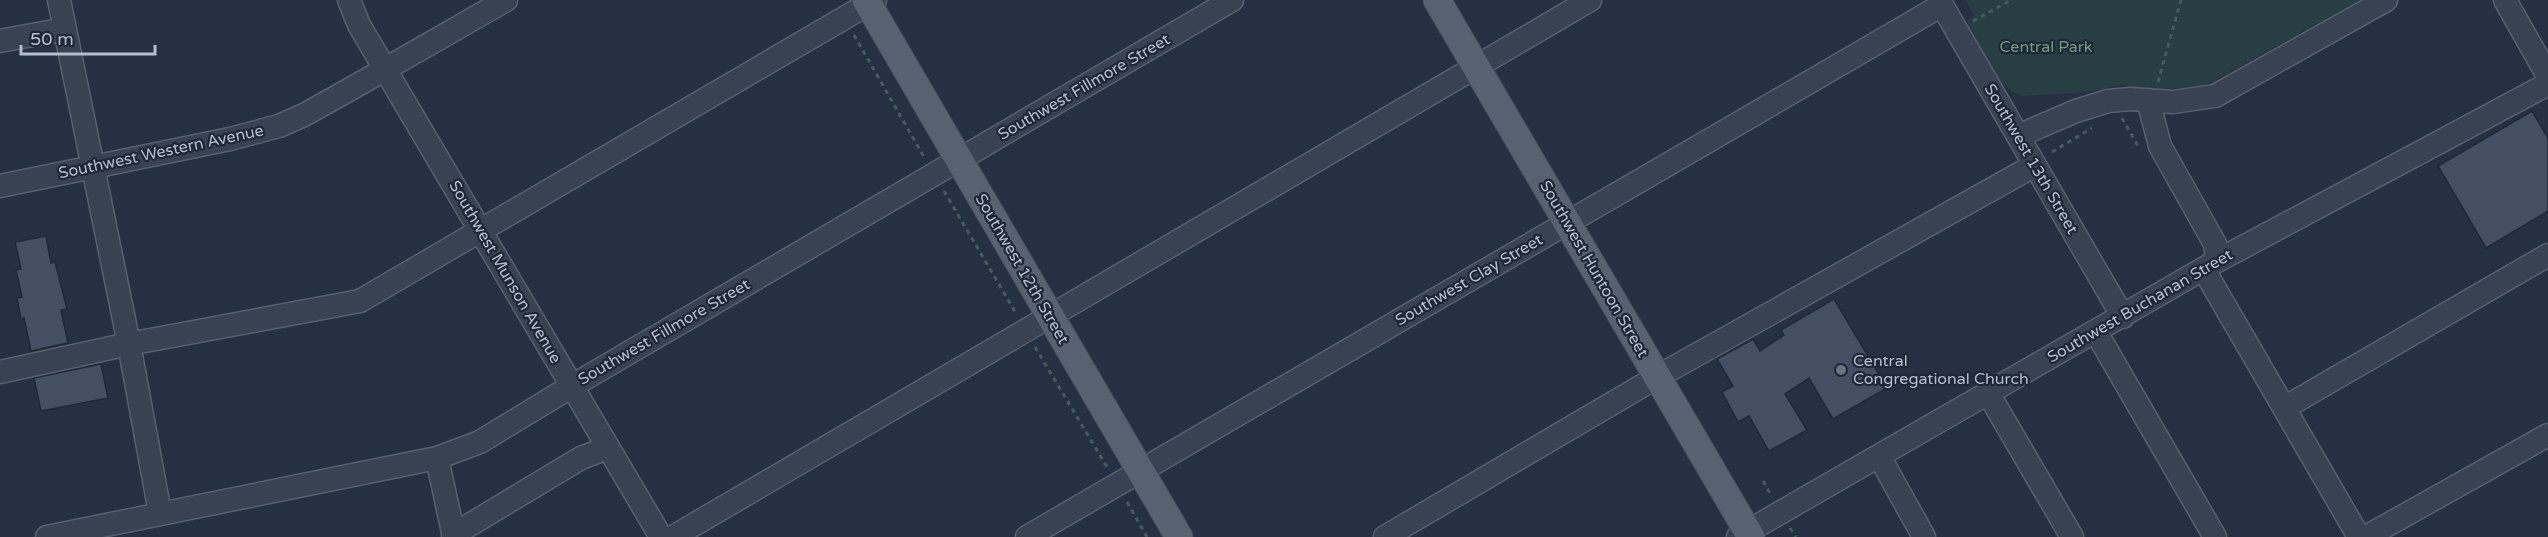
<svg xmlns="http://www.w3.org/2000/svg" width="2548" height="537" font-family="'Varela Round',sans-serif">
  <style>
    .green { fill: #273e43 }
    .building { fill: #444f64; stroke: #202939; stroke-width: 1.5 }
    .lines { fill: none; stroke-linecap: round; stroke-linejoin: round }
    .minor-casing { stroke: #57606f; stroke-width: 25 }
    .major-casing { stroke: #434b5b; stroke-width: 29 }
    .path { stroke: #455b60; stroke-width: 3; stroke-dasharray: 4.5 4.5; stroke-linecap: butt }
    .minor { stroke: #394252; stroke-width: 22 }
    .major { stroke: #576172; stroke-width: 27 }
    .worship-dot { fill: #6b7280; stroke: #1e2737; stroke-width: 2 }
    .labels { text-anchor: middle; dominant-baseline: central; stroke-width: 4.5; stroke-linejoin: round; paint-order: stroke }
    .park-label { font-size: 16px; fill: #6c9e7b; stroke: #1e2737 }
    .street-label { font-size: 16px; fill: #b6bdcc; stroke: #1e2737 }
    .poi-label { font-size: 16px; fill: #b6bdcc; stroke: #1e2737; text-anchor: start }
  </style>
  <rect width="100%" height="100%" fill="#253042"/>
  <path class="green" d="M1965,0H2360L2213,81L2200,87L2186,88L2146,89L2122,85L2088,92L2022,96L2011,91L1997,78L1967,21L1974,15Z"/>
  <path class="building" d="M2532,111L2548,138V211L2486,248L2438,166Z
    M46,236L51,263L55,262L67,309L61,310L68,343L31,351L24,318L21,319L17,298L22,297L16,270L21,269L15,242Z
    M1834,299L1887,388L1833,419L1809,378L1785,394L1807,430L1769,451L1749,416L1738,422L1722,392L1733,386L1717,359L1753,339L1760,351L1784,335L1781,330Z
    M101,364L108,398L41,411L34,378Z"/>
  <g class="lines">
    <g class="minor-casing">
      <path id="minor" d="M59,0L129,344L160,513
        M349,0L359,25L661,537
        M1939,0L2123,317
        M2505,0L2548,76
        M0,41L65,29
        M2148,100L2160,146L2215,244L2217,261
        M2018,136L2076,111L2108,101L2130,99L2173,102L2215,96L2386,0
        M0,186L230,139L279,126L304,115L354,87L506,0
        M2204,270L2359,537
        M2096,332L2215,537
        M0,372L129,344L360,301L875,0
        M1988,393L2072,537
        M2284,408L2548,255
        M1879,456L1924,537
        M437,458L454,537
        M453,535L581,458L607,448
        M47,537L437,458L480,442L572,386L1232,0
        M673,537L1590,0
        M1027,537L1942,5
        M1385,537L1657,377L2035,165
        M1738,537L2217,261L2548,84
        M2366,537L2548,435"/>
    </g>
    <g class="major-casing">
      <path id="major" d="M866,0L1179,537
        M1437,0L1751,537"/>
    </g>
    <path class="path" d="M1973,21L2011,0
      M854,35L924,157
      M2158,82L2181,0
      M2122,118L2138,146
      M2052,152L2092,128
      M944,191L1017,315
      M1035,347L1107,467
      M1763,481L1772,497
      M1127,502L1147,537
      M1790,528L1796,537"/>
    <use href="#minor" class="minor"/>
    <use href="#major" class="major"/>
  </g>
  <circle class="worship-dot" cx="1841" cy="370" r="6"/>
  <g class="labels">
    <g class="park-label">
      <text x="2046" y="47">Central Park</text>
    </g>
    <g class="street-label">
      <text transform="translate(1084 87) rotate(-30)">Southwest Fillmore Street</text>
      <text transform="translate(161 152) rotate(-12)">Southwest Western Avenue</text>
      <text transform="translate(2031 159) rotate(60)">Southwest 13th Street</text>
      <text transform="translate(1022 269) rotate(60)">Southwest 12th Street</text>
      <text transform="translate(1594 269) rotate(60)">Southwest Huntoon Street</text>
      <text transform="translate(505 272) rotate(60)">Southwest Munson Avenue</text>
      <text transform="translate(1469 280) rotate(-30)">Southwest Clay Street</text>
      <text transform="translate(2140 306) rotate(-30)">Southwest Buchanan Street</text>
      <text transform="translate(664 332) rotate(-30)">Southwest Fillmore Street</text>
    </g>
    <g class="poi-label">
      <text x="1853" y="361">Central<tspan x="1853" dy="18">Congregational Church</tspan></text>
    </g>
  </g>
  <path d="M21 45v9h134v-9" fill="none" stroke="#b6bdcc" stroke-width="3"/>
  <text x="30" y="45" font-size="18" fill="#b6bdcc" stroke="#1e2737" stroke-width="4.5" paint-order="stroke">50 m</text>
</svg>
